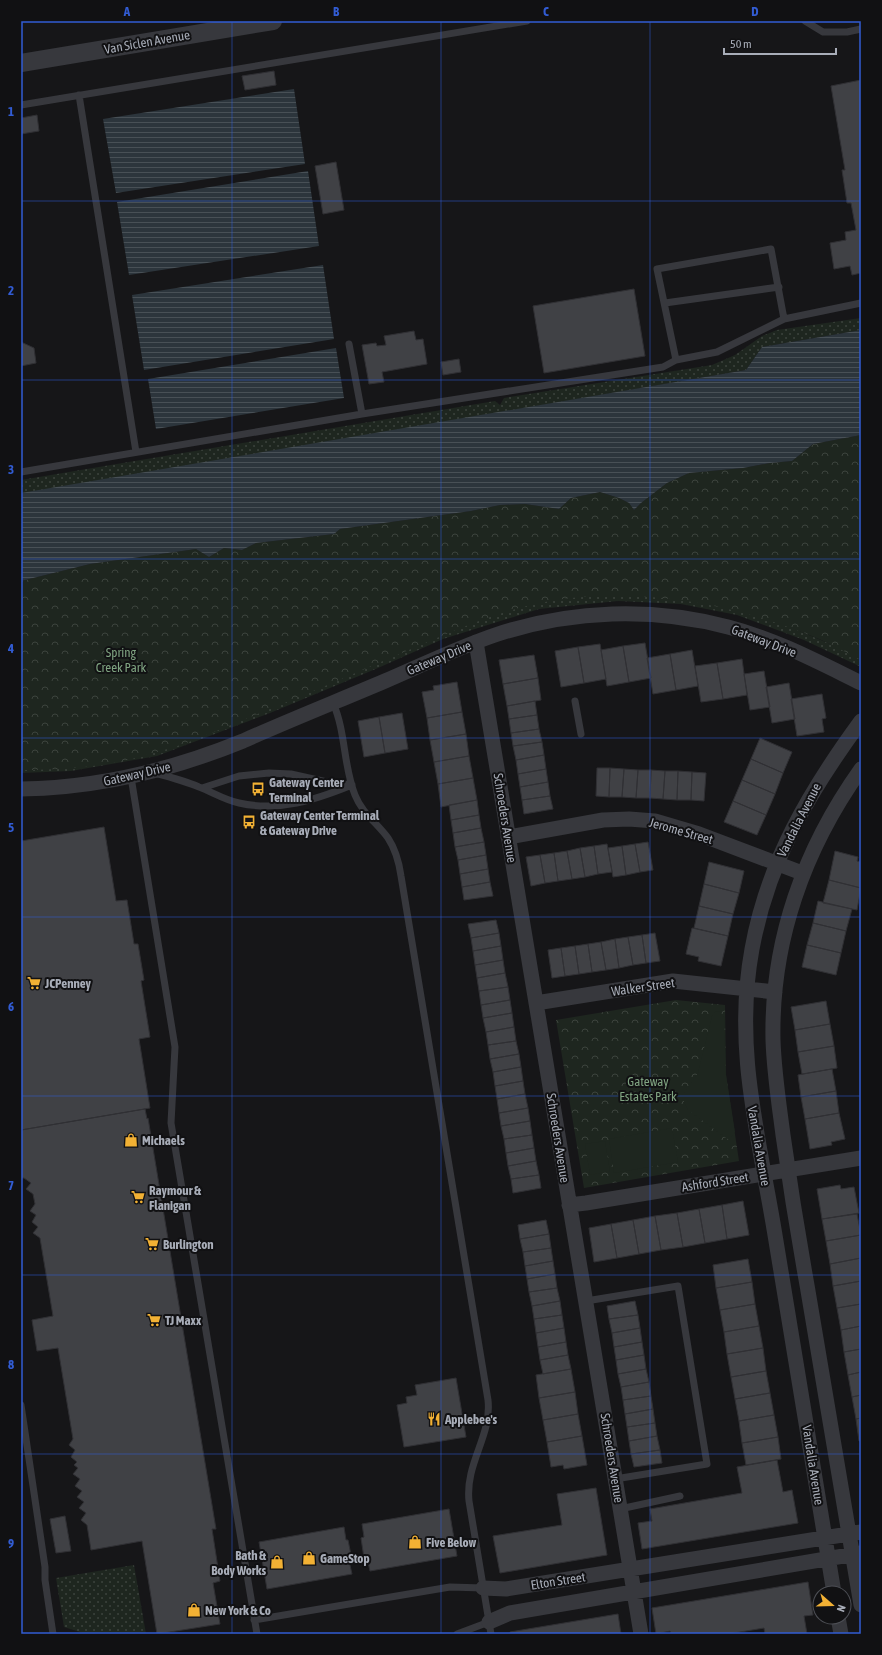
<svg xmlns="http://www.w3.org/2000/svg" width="882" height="1655" font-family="'Asap Condensed',sans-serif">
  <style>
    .grass { fill: url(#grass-dots) }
    .park { fill: url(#park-crowns) }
    .pitch { fill: #1e261f }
    .water { fill: url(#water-rules) }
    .building { fill: #404145; stroke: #303034 }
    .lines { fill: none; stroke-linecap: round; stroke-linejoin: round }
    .service { stroke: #37383d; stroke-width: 7 }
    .minor { stroke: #37383d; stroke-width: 15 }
    .tertiary { stroke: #37383d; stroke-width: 18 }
    .grid { fill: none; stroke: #325cd3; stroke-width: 1; stroke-opacity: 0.55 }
    .labels { text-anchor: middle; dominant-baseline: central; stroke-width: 4; stroke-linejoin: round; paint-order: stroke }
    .street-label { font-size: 13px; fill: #a8adb8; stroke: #111113 }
    .park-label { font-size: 13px; fill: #7fa381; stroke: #111113 }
    .poi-label { font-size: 13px; font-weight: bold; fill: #a8adb8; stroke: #111113; text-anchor: start }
    .neatline { fill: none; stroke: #325cd3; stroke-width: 1.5 }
    .grid-label { font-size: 13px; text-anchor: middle; font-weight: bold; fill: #325cd3 }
  </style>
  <defs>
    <pattern id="grass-dots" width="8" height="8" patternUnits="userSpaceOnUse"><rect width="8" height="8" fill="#1e261f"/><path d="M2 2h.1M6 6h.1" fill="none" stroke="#3c433d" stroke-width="1.8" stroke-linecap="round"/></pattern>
    <pattern id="park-crowns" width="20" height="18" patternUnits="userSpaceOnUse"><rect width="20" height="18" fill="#1e261f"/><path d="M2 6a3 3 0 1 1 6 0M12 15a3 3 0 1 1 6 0" fill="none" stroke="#3c433d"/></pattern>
    <pattern id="water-rules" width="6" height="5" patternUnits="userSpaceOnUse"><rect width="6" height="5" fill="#2c353c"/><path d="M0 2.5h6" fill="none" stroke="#485056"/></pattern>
  </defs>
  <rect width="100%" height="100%" fill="#161618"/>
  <path class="grass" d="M861,318V330L762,347L746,370L21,495V480L495,401L500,405L504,398L712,365L735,355L762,336L777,330Z
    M634,591L706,599L764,616L861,657V663L859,666L804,640L737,615L681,604L618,601L539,609L443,639L378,668L270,713L157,756L71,771L21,773V766L483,616L544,599Z
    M134,1565L146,1634H86L64,1627L56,1578Z"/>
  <path class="park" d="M861,435V660C847,653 833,645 819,639C739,605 650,588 563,599C500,607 441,637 383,661C317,690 251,717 184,744C163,750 141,757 119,762C87,768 53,770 21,770V581L90,564L196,549L209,557L224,548L242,550L256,543L334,534L340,529L471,511L500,505L525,504L559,509L571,498L600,492L619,498L629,503L634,510L641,503L667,483L689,473L743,468L770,463L792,461L813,444Z
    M676,1000L725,1005L726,1075L739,1161L584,1188L556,1020Z"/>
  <path class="pitch" d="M719,1011L724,1017L726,1075L735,1132L729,1140L688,1110L684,1102V1093L698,1073L712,1016L715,1012Z
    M672,1128L678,1162L614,1173L609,1139Z
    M605,1141L610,1171L590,1175L585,1144Z"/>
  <path class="water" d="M294,89L305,164L116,193L103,119Z
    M308,171L319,246L129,275L117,202Z
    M323,265L334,339L144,370L132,295Z
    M861,330V435L813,444L792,461L770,463L743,468L689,473L667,483L641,503L634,510L629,503L619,498L600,492L571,498L559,509L525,504L500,505L471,511L340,529L334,534L256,543L242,550L224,548L209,557L196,549L90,564L21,581V493L746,370L762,347Z
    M336,348L344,398L156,429L148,379Z"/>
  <path class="building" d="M274,71L276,85L245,90L242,76Z
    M861,80V273L852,275L850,266L834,269L830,243L846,240L845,232L856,230L851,203H847L842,170H845L831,86Z
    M37,115L39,131L21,134V118Z
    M336,162L344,210L323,214L315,166Z
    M634,289L645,356L544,373L533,306Z
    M414,331L416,340L423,339L427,364L382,372L384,382L369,384L362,345L376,343L377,346L386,345L384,336Z
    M21,342L34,348L36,363L21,366Z
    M459,359L461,372L443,375L441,362Z
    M645,643L651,678L629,682L623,646Z
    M600,644L606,679L584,683L578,647Z
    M623,646L629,682L607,686L601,650Z
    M578,647L584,683L561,687L555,651Z
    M692,650L698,686L676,690L670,654Z
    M670,654L676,690L653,694L647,658Z
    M534,655L538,678L503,684L499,660Z
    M742,659L747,695L723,699L717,663Z
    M717,663L723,699L701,702L695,666Z
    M764,671L770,707L750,710L744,674Z
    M538,678L541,700L507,706L503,684Z
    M457,682L462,712L427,718L422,692L434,690L433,686Z
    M789,683L795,719L772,723L766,687Z
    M822,694L826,718L822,719L824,732L797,736L791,699Z
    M535,701L537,715L509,719L507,706Z
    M462,712L466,734L430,740L427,718Z
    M402,713L408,749L385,753L379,717Z
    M537,715L539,729L511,733L509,719Z
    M379,717L385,753L364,757L358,721Z
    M539,729L542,742L513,746L511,733Z
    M466,734L469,756L434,762L430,740Z
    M760,738L792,752L783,773L751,759Z
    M542,742L544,755L516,760L513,746Z
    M544,755L546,769L518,774L516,760Z
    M469,756L473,778L438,784L434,762Z
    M751,759L783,773L775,794L742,780Z
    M597,768H610L609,797L596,796Z
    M610,768L624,769L622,797H609Z
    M546,769L548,782L520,787L518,774Z
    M624,769L638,770L636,798L622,797Z
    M638,770H651L650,798H636Z
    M651,770L665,771L663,799L650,798Z
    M665,771H678L677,800L663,799Z
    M678,771L692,772L691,800H677Z
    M692,772L706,773L704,801L691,800Z
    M473,778L477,800L441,807L438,784Z
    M742,780L775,794L766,815L733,801Z
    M548,782L550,796L522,800L520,787Z
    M550,796L553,809L524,814L522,800Z
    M477,800L479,815L451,820L449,805Z
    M733,801L766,815L757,835L724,822Z
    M479,815L481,828L453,833L451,820Z
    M104,827L116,901L127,900L134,944H138L144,980L141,981L150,1037L139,1039L150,1108L21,1130V841Z
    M481,828L484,842L455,847L453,833Z
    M484,842L486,855L458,860L455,847Z
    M648,842L653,870L640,872L635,844Z
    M607,844L612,872L598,874L594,846Z
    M635,844L640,872L626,875L622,846Z
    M594,846L598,874L585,877L580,848Z
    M622,846L626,875L613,877L608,848Z
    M580,848L585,877L572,879L567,851Z
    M567,851L572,879L558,881L554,853Z
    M835,851L858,857L857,861L861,862V888L829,880Z
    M554,853L558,881L545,883L540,855Z
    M486,855L488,869L460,874L458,860Z
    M540,855L545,883L531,886L526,857Z
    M709,862L744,871L739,893L704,884Z
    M488,869L490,882L462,887L460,874Z
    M829,880L861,888L857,910L823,903Z
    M490,882L493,896L464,900L462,887Z
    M704,884L739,893L733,914L699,906Z
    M818,901L852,909L846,931L813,923Z
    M699,906L733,914L728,936L694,928Z
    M496,920L499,933L471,938L468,924Z
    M813,923L846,931L841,953L807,945Z
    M692,928L728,936L721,966L698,961L699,957L686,954Z
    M499,933L501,946L473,951L471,938Z
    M655,933L660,961L646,963L642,935Z
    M642,935L646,963L633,965L628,937Z
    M628,937L633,965L619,968L615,939Z
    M615,939L619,968L606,970L601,942Z
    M601,942L606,970L592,972L588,944Z
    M588,944L592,972L579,974L575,946Z
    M807,945L841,953L836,975L802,967Z
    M501,946L503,960L475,965L473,951Z
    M575,946L579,974L565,976L561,948Z
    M561,948L565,976L552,978L548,950Z
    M503,960L505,973L477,978L475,965Z
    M505,973L508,987L479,991L477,978Z
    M508,987L510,1000L481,1005L479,991Z
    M510,1000L512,1013L483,1018L481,1005Z
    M826,1001L830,1024L795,1030L791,1007Z
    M512,1013L514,1027L486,1032L483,1018Z
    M830,1024L834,1046L798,1052L795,1030Z
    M514,1027L516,1041L488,1045L486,1032Z
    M516,1041L519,1054L490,1059L488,1045Z
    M834,1046L837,1068L802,1074L798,1052Z
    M519,1054L521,1067L493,1072L490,1059Z
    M521,1067L523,1081L495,1086L493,1072Z
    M832,1069L836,1091L801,1097L798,1075Z
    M523,1081L525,1094L497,1099L495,1086Z
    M836,1091L839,1113L805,1119L801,1097Z
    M525,1094L528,1108L499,1113L497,1099Z
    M528,1108L530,1121L501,1126L499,1113Z
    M145,1109L147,1119L148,1118L216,1529H212L220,1581L213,1583L220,1624L157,1634L142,1541L91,1550L87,1525L81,1520L86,1513L79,1508L84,1502L77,1497L82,1491L75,1486L80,1479L73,1474L78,1468L74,1465L77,1462L71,1457L75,1450L69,1445L73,1439L58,1348L37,1351L32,1320L53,1316L40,1238L33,1233L38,1227L32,1222L36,1215L30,1211L35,1204L33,1194L26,1189L31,1183L24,1178H21V1130Z
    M839,1113L845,1139L831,1142L832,1145L810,1149L805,1119Z
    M530,1121L532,1135L504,1139L501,1126Z
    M532,1135L534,1148L506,1153L504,1139Z
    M534,1148L536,1161L508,1166L506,1153Z
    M536,1161L539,1175L511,1179L508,1166Z
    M539,1175L541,1188L513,1193L511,1179Z
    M840,1185L841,1189L854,1187L859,1213L822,1219L817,1189Z
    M743,1201L749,1235L727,1239L722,1205Z
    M722,1205L727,1239L705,1243L699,1209Z
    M699,1209L705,1243L683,1247L677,1213Z
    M677,1213L683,1247L661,1250L655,1216Z
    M857,1214L861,1235L826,1241L822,1219Z
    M655,1216L661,1250L639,1254L633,1220Z
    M546,1220L549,1234L520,1239L518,1225Z
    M633,1220L639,1254L617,1258L611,1224Z
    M611,1224L617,1258L594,1262L589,1228Z
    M549,1234L551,1248L523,1252L520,1239Z
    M861,1235V1258L830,1264L826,1241Z
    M551,1248L553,1261L525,1266L523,1252Z
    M861,1258V1281L833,1286L830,1264Z
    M748,1259L752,1282L716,1288L713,1265Z
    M553,1261L555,1274L527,1279L525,1266Z
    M555,1274L557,1288L529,1292L527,1279Z
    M861,1281V1304L837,1308L833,1286Z
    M752,1282L755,1304L720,1310L716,1288Z
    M557,1288L560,1301L532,1306L529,1292Z
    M560,1301L562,1315L534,1319L532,1306Z
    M635,1301L638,1315L609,1319L607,1306Z
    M755,1304L759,1326L724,1332L720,1310Z
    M861,1304V1326L841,1330L837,1308Z
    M562,1315L564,1328L536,1333L534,1319Z
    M638,1315L640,1328L612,1333L609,1319Z
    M759,1326L763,1348L727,1354L724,1332Z
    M861,1326V1349L844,1352L841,1330Z
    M564,1328L566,1342L538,1347L536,1333Z
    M640,1328L642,1342L614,1347L612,1333Z
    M566,1342L568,1355L540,1360L538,1347Z
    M642,1342L644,1355L616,1360L614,1347Z
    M763,1348L766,1371L731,1377L727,1354Z
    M861,1349V1372L848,1375L844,1352Z
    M568,1355L571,1369L543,1374L540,1360Z
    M644,1355L646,1369L618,1374L616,1360Z
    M571,1369L575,1392L539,1398L536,1375Z
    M646,1369L649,1382L621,1387L618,1374Z
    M766,1371L770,1393L735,1399L731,1377Z
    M861,1372V1395L852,1397L848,1375Z
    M456,1378L466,1437L404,1447L397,1405L407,1403L406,1397L417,1395L415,1385Z
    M649,1382L651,1396L623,1400L621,1387Z
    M575,1392L578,1414L543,1420L539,1398Z
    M770,1393L774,1415L739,1421L735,1399Z
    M861,1395V1418L856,1419L852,1397Z
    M651,1396L653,1409L625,1414L623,1400Z
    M653,1409L655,1423L627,1427L625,1414Z
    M578,1414L582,1436L547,1442L543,1420Z
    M774,1415L778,1437L742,1443L739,1421Z
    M861,1418V1441H859L856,1419Z
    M655,1423L657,1436L629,1441L627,1427Z
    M582,1436L587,1465L564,1469L563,1465L551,1467L547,1442Z
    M657,1436L660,1450L631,1454L629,1441Z
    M778,1437L781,1459L746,1465L742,1443Z
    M660,1450L662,1463L634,1467L631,1454Z
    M777,1460L783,1492L792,1490L798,1523L642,1549L638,1523L652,1521L650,1509L742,1493L737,1467Z
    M596,1488L607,1555L500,1573L493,1536L562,1525L557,1494Z
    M449,1509L457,1556L370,1571L367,1557L364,1558L361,1538L364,1537L362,1524Z
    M65,1516L71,1551L56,1553L50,1519Z
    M344,1527L346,1540H348L352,1560L349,1561L352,1574L267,1589L259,1542Z
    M808,1582L813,1615L804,1616L807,1634H765L764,1628L728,1634H671L670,1631L656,1634L652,1608Z
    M618,1614L621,1634H510V1632Z"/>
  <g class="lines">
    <path class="service" d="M805,21L823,32H847L861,29
      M79,95L136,452
      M21,105L527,21
      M665,303L779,287
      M349,344L362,414
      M676,360L657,269L771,249L784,319
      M21,472L362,414L663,367L676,360L717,352L784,319L861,303
      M575,701L581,734
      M333,703C346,732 343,765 355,795C362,813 377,823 388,838C396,850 399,862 401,876L488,1400C492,1436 465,1463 469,1501L491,1634
      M155,773C170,777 185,781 199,787C212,792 225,800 239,803C279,812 315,800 352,785
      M131,777L175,1047L171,1123L257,1634
      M202,788L239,776L269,773L291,774L327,782L352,785
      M586,1301L678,1286L707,1464L615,1479
      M21,1405L45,1567V1580L53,1634
      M620,1509L680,1496
      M254,1620L450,1587L483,1588
      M457,1634L489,1622"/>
    <path class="minor" d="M476,642L641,1634
      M861,769C804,849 771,941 773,1040C774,1072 779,1104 783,1135C790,1185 798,1235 807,1285C825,1392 843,1498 861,1605
      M21,789C98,788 172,770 243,741C290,720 338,701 385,681C422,665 459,647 498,634C572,610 652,607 728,627C775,639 818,662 861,683
      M508,837L603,820L629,819L655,821L699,834L802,873
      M536,1003L673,981L775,992
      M569,1205L586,1203L861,1158
      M483,1588L506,1589L861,1532
      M834,1593C814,1472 794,1350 774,1229C758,1133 734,1047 752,949C768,861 809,792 861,721
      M838,1617L841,1634
      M489,1622L510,1613L861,1553"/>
    <path class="tertiary" d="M21,63L273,21"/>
  </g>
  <path class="grid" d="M232,21V1634M441,21V1634M650,21V1634M21,201H861M21,380H861M21,559H861M21,738H861M21,917H861M21,1096H861M21,1275H861M21,1454H861"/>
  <defs>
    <g id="bus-bare" transform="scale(1.08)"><path d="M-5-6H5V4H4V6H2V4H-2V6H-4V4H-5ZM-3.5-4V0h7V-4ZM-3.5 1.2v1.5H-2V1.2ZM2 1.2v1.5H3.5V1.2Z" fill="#f2b134" stroke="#111113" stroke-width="2.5" paint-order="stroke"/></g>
    <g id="supermarket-bare" transform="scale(1.08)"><path d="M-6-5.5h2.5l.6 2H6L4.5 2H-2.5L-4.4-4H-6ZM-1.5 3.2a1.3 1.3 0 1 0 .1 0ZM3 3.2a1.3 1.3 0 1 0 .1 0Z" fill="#f2b134" stroke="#111113" stroke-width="2.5" paint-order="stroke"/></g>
    <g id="shop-bare" transform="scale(1.08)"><path d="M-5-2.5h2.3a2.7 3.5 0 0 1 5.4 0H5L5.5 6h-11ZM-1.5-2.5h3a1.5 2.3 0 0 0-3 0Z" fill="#f2b134" stroke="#111113" stroke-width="2.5" paint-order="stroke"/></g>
    <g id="restaurant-bare" transform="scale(1.08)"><path d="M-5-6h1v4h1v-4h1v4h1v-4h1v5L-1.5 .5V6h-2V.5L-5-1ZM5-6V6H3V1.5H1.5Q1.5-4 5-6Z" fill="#f2b134" stroke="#111113" stroke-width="2.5" paint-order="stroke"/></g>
  </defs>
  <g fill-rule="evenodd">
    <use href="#bus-bare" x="258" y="789"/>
    <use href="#bus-bare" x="249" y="822"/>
    <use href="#supermarket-bare" x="34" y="983"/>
    <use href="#shop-bare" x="131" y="1140"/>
    <use href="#supermarket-bare" x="138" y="1197"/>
    <use href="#supermarket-bare" x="152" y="1244"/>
    <use href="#supermarket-bare" x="154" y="1320"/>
    <use href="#restaurant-bare" x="434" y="1419"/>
    <use href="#shop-bare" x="415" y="1542"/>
    <use href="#shop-bare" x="309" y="1558"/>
    <use href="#shop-bare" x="277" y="1562"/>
    <use href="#shop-bare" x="194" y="1610"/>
  </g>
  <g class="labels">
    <g class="street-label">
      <text transform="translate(147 42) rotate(-10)">Van Siclen Avenue</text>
      <text transform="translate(764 641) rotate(21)">Gateway Drive</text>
      <text transform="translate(439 658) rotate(-23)">Gateway Drive</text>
      <text transform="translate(137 774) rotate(-13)">Gateway Drive</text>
      <text transform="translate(505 818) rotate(81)">Schroeders Avenue</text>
      <text transform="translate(799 820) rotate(-63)">Vandalia Avenue</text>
      <text transform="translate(681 831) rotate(16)">Jerome Street</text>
      <text transform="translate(643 987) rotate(-8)">Walker Street</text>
      <text transform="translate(558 1138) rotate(81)">Schroeders Avenue</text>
      <text transform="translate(759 1146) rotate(80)">Vandalia Avenue</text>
      <text transform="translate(715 1182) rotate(-9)">Ashford Street</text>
      <text transform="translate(612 1458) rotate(81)">Schroeders Avenue</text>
      <text transform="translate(813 1465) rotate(81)">Vandalia Avenue</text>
      <text transform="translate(558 1581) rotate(-9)">Elton Street</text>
    </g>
    <g class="park-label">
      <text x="121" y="652">Spring<tspan x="121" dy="15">Creek Park</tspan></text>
      <text x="648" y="1081">Gateway<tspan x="648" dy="15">Estates Park</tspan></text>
    </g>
    <g class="poi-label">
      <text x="269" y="782">Gateway Center<tspan x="269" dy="15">Terminal</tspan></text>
      <text x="260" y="815">Gateway Center Terminal<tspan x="260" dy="15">&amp; Gateway Drive</tspan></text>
      <text x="45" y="983">JCPenney</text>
      <text x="142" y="1140">Michaels</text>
      <text x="149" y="1190">Raymour &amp;<tspan x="149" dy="15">Flanigan</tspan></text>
      <text x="163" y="1244">Burlington</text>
      <text x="165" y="1320">TJ Maxx</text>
      <text x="445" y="1419">Applebee's</text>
      <text x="426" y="1542">Five Below</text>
      <text x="266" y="1555" text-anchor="end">Bath &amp;<tspan x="266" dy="15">Body Works</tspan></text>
      <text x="320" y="1558">GameStop</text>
      <text x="205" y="1610">New York &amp; Co</text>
    </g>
  </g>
  <rect width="882" height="1655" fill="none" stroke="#111113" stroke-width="44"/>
  <g transform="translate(832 1605) rotate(110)"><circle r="19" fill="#111113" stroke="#4d4f55"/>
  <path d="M0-3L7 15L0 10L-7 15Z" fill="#f2b134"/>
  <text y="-6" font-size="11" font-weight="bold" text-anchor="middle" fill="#a8adb8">N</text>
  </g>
  <path d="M724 48v6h112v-6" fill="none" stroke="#a8adb8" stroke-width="2"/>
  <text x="730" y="48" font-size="12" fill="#a8adb8" stroke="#111113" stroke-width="3" paint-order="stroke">50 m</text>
  <rect x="22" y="22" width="838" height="1611" class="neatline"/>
  <g class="grid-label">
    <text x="127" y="16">A</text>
    <text x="336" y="16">B</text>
    <text x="546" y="16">C</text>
    <text x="755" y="16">D</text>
    <text x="11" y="116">1</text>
    <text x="11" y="295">2</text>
    <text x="11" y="474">3</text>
    <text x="11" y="653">4</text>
    <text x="11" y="832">5</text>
    <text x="11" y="1011">6</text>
    <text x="11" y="1190">7</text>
    <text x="11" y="1369">8</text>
    <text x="11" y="1548">9</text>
  </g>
</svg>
